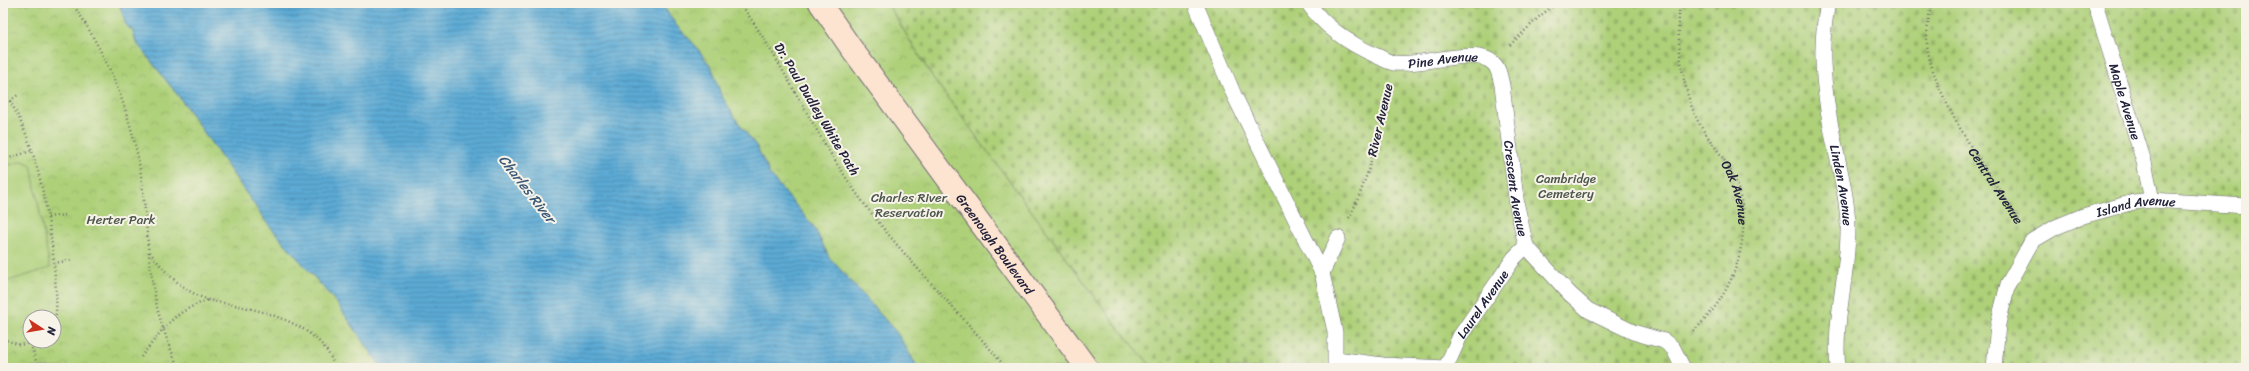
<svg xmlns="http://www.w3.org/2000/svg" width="2249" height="371" font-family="Sriracha,sans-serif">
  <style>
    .cemetery { fill: url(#cemetery-stones); stroke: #68795a }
    .park { fill: url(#park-crowns); stroke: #68795a; fill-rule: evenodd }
    .pitch { fill: #add078; stroke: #68795a }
    .water { fill: url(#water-rules); stroke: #3f6688 }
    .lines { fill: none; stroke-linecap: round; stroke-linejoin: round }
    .lane-casing { stroke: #6a676e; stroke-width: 16 }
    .secondary-casing { stroke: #6a676e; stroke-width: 24 }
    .path { stroke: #6a676e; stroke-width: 2.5; stroke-dasharray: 1 3; stroke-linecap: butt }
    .lane { stroke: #fff; stroke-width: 15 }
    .secondary { stroke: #fde4d1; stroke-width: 22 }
    .labels { text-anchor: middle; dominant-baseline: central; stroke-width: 4; stroke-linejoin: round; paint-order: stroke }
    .street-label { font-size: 13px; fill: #22223b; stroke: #f7f3e8 }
    .park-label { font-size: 13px; fill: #4c564d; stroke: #f7f3e8 }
    .water-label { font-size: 14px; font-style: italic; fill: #395879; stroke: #f7f3e8 }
  </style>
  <defs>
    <pattern id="cemetery-stones" width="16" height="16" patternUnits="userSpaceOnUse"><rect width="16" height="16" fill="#add078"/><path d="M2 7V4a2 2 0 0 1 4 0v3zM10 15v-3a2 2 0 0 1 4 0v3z" fill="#95b269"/></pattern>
    <pattern id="park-crowns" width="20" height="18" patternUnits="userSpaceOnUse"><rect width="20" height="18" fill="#add078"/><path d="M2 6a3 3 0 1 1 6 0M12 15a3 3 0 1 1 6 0" fill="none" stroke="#95b269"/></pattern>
    <pattern id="water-rules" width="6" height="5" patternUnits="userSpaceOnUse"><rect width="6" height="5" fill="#5caad5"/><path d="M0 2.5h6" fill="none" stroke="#4c8aae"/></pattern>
  </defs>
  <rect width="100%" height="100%" fill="#f7f3e8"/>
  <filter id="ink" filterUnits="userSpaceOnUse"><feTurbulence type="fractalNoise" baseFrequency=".025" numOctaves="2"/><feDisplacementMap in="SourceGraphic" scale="8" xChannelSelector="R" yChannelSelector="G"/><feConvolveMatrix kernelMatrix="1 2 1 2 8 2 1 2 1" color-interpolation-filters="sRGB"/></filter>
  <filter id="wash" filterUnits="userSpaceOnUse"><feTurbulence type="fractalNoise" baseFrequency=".012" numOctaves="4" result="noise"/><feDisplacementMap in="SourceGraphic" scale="16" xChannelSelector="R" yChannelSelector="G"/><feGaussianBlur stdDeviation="0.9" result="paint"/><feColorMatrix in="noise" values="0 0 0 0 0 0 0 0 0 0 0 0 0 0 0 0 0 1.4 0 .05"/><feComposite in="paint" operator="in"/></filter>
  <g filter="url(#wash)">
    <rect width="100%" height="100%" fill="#efe7ce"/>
    <path class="cemetery" d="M887,3H2246V368H1153L1118,328L933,78Z"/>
    <path class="park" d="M3,3H119L126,25L133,31L136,42L180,98L267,223L336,302L382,368H3ZM30,317H54V341H30Z
      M661,3H887L933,78L1118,328L1153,368H918L897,333L829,257L814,227L770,175L757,147L738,122L721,95L712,68L694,44L676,25Z"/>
    <path class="pitch" d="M23,161L31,165L50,268L8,281L3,278V167Z"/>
    <path class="water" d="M119,3H661L676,25L694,44L712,68L721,95L738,122L757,147L770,175L814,227L829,257L897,333L918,368H382L336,302L267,223L180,98L136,42L133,31L126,25Z"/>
  </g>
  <g filter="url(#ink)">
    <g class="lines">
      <g class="lane-casing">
        <g id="lane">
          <path d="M1195,3L1234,95L1322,273L1335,332V368"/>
          <path id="s3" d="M1308,3C1325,28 1350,44 1377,56C1382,58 1388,62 1394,63C1418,67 1476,46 1493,63C1499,68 1500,77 1502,85L1517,206L1526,246L1570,294L1588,310L1633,332L1664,341L1673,348L1683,368"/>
          <path id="s4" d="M1828,3C1819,44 1823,85 1831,127C1837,160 1847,192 1848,226C1849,274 1833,320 1838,368"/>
          <path id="s5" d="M2095,3L2144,162L2152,200"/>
          <path d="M1322,273L1338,238"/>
          <path d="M1336,359L1383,365L1446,368"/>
          <path id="s6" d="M1446,367L1460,336L1514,258L1526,246"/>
          <path id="s7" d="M1994,368L1998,324L2008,284L2032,241L2056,227L2083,216L2134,202L2152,200L2246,206"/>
        </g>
      </g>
      <g class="secondary-casing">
        <g id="secondary">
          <path id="s8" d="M820,3L849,45L1087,368"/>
        </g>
      </g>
      <g class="path">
        <path d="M72,3C104,50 127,102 138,158C147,204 146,251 155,296C159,322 169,344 178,368"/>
        <path d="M740,3C783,63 813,131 855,191C900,255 957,308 1006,368"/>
        <path id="s1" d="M1680,3C1676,37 1681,85 1696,117C1704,135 1719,150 1729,168C1760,224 1737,293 1692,332"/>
        <path id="s2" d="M1931,3C1929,18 1925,37 1928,51C1938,106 1990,174 2020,222"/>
        <path d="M1510,45L1540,16L1557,3"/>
        <path d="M3,91C37,137 51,221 55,277C56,292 58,309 54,323"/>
        <path d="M10,101L19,94"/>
        <path d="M3,160L31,151"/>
        <path d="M48,217L66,215"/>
        <path d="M1349,218C1370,177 1379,131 1388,87"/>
        <path d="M150,252C165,273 184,292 209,300C218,303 229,303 239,306C275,314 323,328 335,368"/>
        <path d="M54,263L73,260"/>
        <path d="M3,339L20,345L39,341"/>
        <path d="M31,344L38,368"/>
        <path d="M141,357C163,329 173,311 209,300"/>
      </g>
      <use href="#lane" class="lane"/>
      <use href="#secondary" class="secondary"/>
    </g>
  </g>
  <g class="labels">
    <g class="street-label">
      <text stroke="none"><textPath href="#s3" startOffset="156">Pine Avenue</textPath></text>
      <text stroke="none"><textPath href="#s5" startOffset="103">Maple Avenue</textPath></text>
      <text transform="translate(817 109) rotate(59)">Dr. Paul Dudley White Path</text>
      <text transform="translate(1380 120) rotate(-77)">River Avenue</text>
      <text stroke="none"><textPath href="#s4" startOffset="184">Linden Avenue</textPath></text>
      <text stroke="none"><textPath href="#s2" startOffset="200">Central Avenue</textPath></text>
      <text stroke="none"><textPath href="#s3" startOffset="336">Crescent Avenue</textPath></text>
      <text stroke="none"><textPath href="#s1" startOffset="203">Oak Avenue</textPath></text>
      <text stroke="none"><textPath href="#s7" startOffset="246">Island Avenue</textPath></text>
      <text stroke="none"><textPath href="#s8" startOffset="298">Greenough Boulevard</textPath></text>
      <text stroke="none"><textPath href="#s6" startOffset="73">Laurel Avenue</textPath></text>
    </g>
    <g class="park-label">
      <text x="1566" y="178">Cambridge<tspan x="1566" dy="15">Cemetery</tspan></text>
      <text x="909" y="197">Charles River<tspan x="909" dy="15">Reservation</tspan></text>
      <text x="121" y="219">Herter Park</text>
    </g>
    <g class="water-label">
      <text transform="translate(527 189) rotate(52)">Charles River</text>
    </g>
  </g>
  <rect width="2249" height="371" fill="none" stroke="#f7f3e8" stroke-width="16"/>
  <g transform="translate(42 329) rotate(102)"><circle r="19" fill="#f7f3e8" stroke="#a29fa3"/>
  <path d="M0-3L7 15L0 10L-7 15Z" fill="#c8321e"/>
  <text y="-6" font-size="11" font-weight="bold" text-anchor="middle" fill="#22223b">N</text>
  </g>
</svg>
